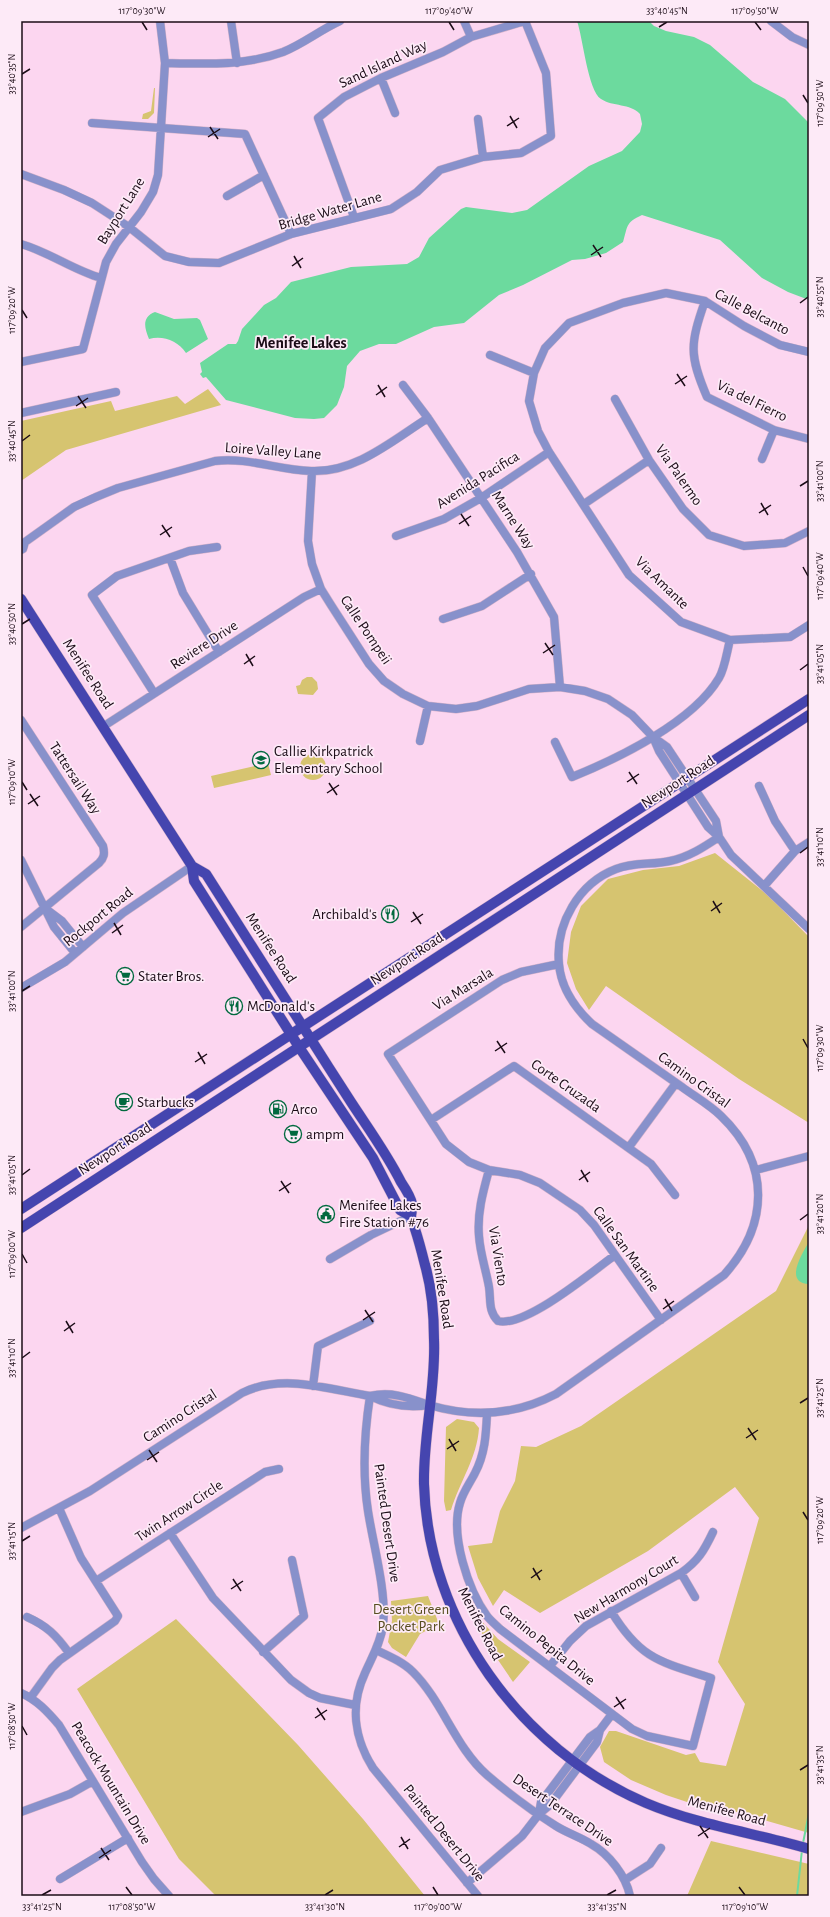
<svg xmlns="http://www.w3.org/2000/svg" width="830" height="1917" font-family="'Alegreya Sans',sans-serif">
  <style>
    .green { fill: #d6c470 }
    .water { fill: #6cda9e }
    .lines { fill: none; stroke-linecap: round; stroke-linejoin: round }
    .stream { stroke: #6cda9e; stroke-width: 2 }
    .minor-casing { stroke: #d4b2c9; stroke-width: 9 }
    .major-casing { stroke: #d4b2c9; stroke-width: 11 }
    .minor { stroke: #8891cb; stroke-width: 8 }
    .major { stroke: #4545af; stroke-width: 10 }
    .ticks { fill: none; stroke: #1b0c17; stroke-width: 1.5 }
    .labels { text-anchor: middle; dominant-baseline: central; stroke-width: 3.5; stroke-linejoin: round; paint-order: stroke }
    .street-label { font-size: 15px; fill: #1b0c17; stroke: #fdeaf7 }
    .poi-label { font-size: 15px; fill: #1b0c17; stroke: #fdeaf7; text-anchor: start }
    .park-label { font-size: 15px; fill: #584e21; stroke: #fdeaf7 }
    .neighbourhood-label { font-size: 16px; font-weight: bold; fill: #1b0c17; stroke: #fdeaf7 }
    .neatline { fill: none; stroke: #1b0c17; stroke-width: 1.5 }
    .ticks-label { font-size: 10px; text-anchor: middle; fill: #1b0c17 }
  </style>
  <rect width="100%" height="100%" fill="#fcd6f0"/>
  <path class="green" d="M154,88H155L154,113L148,119H142L143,114L151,111Z
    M208,389L221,405L66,450L21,481V421L111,401L115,411L177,396L185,404Z
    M307,677H312L317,682L318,689L313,695L298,694L296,686L300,685L302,680Z
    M300 767a13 13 0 1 1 26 0a13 13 0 1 1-26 0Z
    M268,763L271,775L214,788L211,776Z
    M715,853L769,896L809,937V1123L739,1079L606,986L589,1010L576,989L567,963L571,932L581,906L608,879L643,870L679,866Z
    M809,1225V1833L719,1807L696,1805L666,1795L631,1780L604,1762L600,1747L609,1731H616L686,1755L695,1753L700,1762L726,1766L745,1704L718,1662L759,1518L735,1487L648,1551L540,1613L504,1590L493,1606L478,1578L468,1546L492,1543L500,1511L515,1481L521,1446L536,1447L581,1426L776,1291Z
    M457,1419L474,1422L479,1428C477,1458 460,1481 451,1510L446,1511L444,1501L446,1427Z
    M428,1596L439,1624L420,1634L406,1657L392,1648L388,1642L392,1621L391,1601Z
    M478,1617L498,1639L530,1662L513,1682L496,1657L474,1620Z
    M176,1619L298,1745L363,1819L425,1896H216L179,1859L77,1689Z
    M711,1841L809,1864V1896H687Z"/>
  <path class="water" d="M577,21H649L654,26L666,31L694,37L710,45L753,82L785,99L809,123V300L788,292L762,278L720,240L642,215C625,223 628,226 623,242L606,253L585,259L572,260L523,285L499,295L464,323L434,327L396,344H379L360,351L347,366L344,387L337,405L324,418L314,419L295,418L226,400L206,377L203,378L200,374L202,372L200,363L228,344H236L238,341L242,329L264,305L276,298L291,282L351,267L407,264L419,257L429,238L461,209L466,207L512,213L527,210L589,166L622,151L640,132L642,124L640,114C630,103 613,107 601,99C588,91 583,38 577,21Z
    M155,312L174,319L197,318L200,320L208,339L186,353C178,341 163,335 149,339C144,327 142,317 155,312Z
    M809,1242V1284C783,1283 803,1252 809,1242Z"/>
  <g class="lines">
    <path class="stream" d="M803,1843L809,1813
      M797,1896L802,1850"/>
    <g class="minor-casing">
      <path id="minor" d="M231,21L237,63
        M464,21L471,37
        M771,21L792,37L809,45
        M165,63C205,64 245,66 283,52C303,44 320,30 340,21
        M381,78L395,113
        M478,119L483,157
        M92,123L245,134L291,234
        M21,174L64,190L92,203L129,227L165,256L189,262L219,263L291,234L391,209L417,192L440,170L483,157L521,153L551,136L546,73L525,21L471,37L443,52L381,78L344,97L318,118L354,217
        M227,196L264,175
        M21,244C49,252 73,270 101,278
        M705,301C690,344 689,355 707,397L774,430L809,439
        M809,352L780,345L744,326L705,301L666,293L623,303L569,323L545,348L534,373L529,401L538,431L549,452L629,575L681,622L730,640L790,637L809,625
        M490,355L534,373
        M21,362L83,349L106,262L116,244L141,212L153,192L158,175L165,63L160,21
        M403,385L428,418L517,552L554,617L560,687
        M615,399L649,460L683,509L709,535L744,546L785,543L809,531
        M21,413L116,392
        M762,459L774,430
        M312,471L308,541L312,564L321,589L331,605L369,664L384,681L403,694L428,706L456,709L477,706L529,689L560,687L585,691L608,699L632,715L653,737L667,747L716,821L719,837
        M584,504L649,460
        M396,536L444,519L481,498L549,452
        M21,550L23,549L25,542L74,507L96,497L118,488L215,461C248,457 278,470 311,471C356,473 393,440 428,418
        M170,558L183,593L219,652
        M443,619L482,606L531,574
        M154,693L92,595L117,576L189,551L217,547
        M21,720L103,846C105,854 104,858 99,863L21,927
        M104,726L304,597L321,589
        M653,737L659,751L708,827L719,837L731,855L809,929
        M420,741L428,706
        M555,742L572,777C619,758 693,722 719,678C725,668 727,651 730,640
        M759,786L775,821L795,851
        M21,860L54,927L75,953
        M765,885L795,851L809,842
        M46,909L62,921L83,947
        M559,964L521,972L502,980L388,1054L446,1144L469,1162L489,1170L520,1175L540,1183L580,1210L594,1225L661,1320
        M21,988L65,962L123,913L192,866
        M431,1120L514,1066L651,1164L675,1195
        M629,1147L676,1083
        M489,1170C483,1192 477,1213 479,1236C480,1253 486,1270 489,1287C491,1300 488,1311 498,1321C525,1328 592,1272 615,1255
        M756,1170L809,1156
        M330,1259L371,1235L411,1216
        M313,1386L318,1346L370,1321
        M370,1396C392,1391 409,1398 429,1405C473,1418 516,1415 556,1394L724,1275C769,1225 771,1164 721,1116C710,1105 694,1096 682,1087C652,1066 622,1045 592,1024C575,1008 561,988 559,964C555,924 579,883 616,869C634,862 652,865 670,861C689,857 704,847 719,837
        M370,1396C364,1435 362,1472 368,1511C373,1544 387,1593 383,1625C381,1642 372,1657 365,1673C350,1705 354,1738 373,1768L478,1896
        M487,1414C486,1435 485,1454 475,1473C470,1483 463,1492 460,1503C450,1535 468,1590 487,1616C491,1621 496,1625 500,1629L632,1729L647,1736L693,1746L711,1678C660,1662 640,1659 611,1611
        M21,1528L90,1491L242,1393C282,1373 328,1389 370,1396C388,1405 409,1408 429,1405
        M170,1533L213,1598L291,1680L309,1693L320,1698L355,1705
        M681,1573L695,1597
        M96,1581L265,1472L279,1469
        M27,1617C47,1626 56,1635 69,1653
        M376,1650C389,1656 403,1662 413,1672C443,1702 455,1747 487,1775C508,1793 532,1811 556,1826C567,1833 580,1837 591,1844C609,1854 626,1876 630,1896
        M263,1652L304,1616L292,1560
        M550,1666L570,1641L586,1626L681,1573C698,1561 704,1551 713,1532
        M21,1693C37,1700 48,1712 59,1725L142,1862L154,1879L169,1896
        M31,1697L52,1668L60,1660L115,1621L118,1616L81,1558L59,1508
        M21,1812L70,1794L93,1781
        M539,1814L541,1802L590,1737L600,1730
        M60,1879L128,1838
        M625,1880L650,1864L661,1848
        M467,1883L522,1836L539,1814L550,1805L597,1742L600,1730L612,1714"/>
    </g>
    <g class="major-casing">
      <path id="major" d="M21,599L192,866L194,881L299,1047L373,1158L400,1210L411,1216
        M192,866L206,874C254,949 302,1026 351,1102C368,1128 387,1154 401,1182C405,1188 411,1197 412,1204C413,1207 411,1214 411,1217C412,1221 414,1225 415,1229C419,1241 422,1253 425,1265C432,1289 434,1315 434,1340C436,1388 423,1436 424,1484C428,1622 520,1749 646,1803C698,1825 755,1833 809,1849
        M21,1209L809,699
        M21,1228L809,715"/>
    </g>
    <use href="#minor" class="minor"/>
    <use href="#major" class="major"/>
  </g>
  <path class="ticks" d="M142,22L147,30M449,22L454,30M755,22L761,30M659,27L667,22M22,74L30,69M803,95L808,103M510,116L517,128M507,126L519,118M210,127L218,139M208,137L220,129M593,245L601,257M591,255L603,247M294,256L301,268M292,266L303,258M800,303L808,297M22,310L27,318M677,374L685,386M675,384L687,376M378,385L385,397M376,395L387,387M78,396L86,408M76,406L88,398M22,441L30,435M800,486L808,481M761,503L768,515M759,513L771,505M461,514L469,526M459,524L471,516M162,525L170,537M160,535L172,527M803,567L808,576M22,624L30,619M545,643L553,655M543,653L555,645M246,654L253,666M244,664L255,656M800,670L808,664M629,772L637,784M22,782L27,790M627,782L639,774M329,783L337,795M327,793L339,785M30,794L38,806M28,804L40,796M800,853L808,847M713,901L720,913M711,911L722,903M413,912L421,924M411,922L423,914M114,923L121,935M112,933L123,925M22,991L30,986M803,1039L808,1048M497,1041L505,1053M495,1051L507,1043M198,1052L205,1064M195,1062L207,1054M581,1170L588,1182M22,1175L30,1169M579,1180L590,1172M281,1181L289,1193M279,1191L291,1183M800,1220L808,1214M22,1254L27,1263M665,1299L672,1311M663,1309L674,1301M365,1310L373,1322M363,1320L375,1312M66,1321L73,1333M64,1331L75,1323M22,1358L30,1352M800,1403L808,1398M748,1428L756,1440M746,1438L758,1430M449,1439L456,1451M447,1449L459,1441M149,1450L157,1462M147,1460L159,1452M803,1512L808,1520M22,1541L30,1536M533,1568L540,1580M531,1578L542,1570M233,1579L241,1591M231,1589L243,1581M616,1697L624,1709M614,1707L626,1699M317,1708L325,1720M315,1718L327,1710M22,1726L27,1735M800,1770L808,1765M700,1826L708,1838M698,1836L710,1828M401,1837L408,1849M399,1847L410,1839M101,1848L109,1860M99,1858L111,1850M126,1887L132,1895M433,1887L438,1895M739,1887L745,1895M42,1895L51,1890M325,1895L333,1890M607,1895L616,1890"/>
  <defs>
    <g id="school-ring" transform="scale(0.9)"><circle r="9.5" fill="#fdeaf7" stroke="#02693f" stroke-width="1.5"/><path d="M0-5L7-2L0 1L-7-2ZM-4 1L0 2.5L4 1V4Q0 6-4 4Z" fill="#02693f"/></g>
    <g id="restaurant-ring" transform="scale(0.9)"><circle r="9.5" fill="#fdeaf7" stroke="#02693f" stroke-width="1.5"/><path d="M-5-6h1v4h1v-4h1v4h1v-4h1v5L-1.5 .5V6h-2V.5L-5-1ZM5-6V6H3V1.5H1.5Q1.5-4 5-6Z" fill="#02693f"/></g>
    <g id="supermarket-ring" transform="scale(0.9)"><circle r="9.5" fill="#fdeaf7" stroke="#02693f" stroke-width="1.5"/><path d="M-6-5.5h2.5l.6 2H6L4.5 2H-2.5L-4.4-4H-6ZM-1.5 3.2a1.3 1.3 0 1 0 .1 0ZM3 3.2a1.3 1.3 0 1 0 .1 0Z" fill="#02693f"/></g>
    <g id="cafe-ring" transform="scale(0.9)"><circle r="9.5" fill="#fdeaf7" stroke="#02693f" stroke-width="1.5"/><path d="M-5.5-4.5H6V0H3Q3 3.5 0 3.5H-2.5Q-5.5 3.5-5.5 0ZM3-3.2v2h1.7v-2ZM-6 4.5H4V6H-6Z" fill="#02693f"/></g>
    <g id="fuel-ring" transform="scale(0.9)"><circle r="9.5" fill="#fdeaf7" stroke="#02693f" stroke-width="1.5"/><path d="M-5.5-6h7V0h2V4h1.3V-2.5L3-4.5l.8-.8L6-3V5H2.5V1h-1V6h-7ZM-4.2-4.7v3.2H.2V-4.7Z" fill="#02693f"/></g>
    <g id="civic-ring" transform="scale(0.9)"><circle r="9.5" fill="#fdeaf7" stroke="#02693f" stroke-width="1.5"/><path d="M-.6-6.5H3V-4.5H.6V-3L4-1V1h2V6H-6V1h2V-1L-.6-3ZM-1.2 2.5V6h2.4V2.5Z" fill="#02693f"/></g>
  </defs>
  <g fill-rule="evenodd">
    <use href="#school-ring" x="261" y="760"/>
    <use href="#restaurant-ring" x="390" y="914"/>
    <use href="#supermarket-ring" x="125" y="976"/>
    <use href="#restaurant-ring" x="234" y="1006"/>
    <use href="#cafe-ring" x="124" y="1102"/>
    <use href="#fuel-ring" x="278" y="1109"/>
    <use href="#supermarket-ring" x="293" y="1134"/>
    <use href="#civic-ring" x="326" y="1214"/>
  </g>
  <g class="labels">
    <g class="street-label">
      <text transform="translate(383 64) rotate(-25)">Sand Island Way</text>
      <text transform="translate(121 211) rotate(-58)">Bayport Lane</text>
      <text transform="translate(330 211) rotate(-16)">Bridge Water Lane</text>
      <text transform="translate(752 312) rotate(28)">Calle Belcanto</text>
      <text transform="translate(752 401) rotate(26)">Via del Fierro</text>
      <text transform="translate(273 451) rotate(4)">Loire Valley Lane</text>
      <text transform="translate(679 475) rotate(55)">Via Palermo</text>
      <text transform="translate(478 480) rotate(-32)">Avenida Pacifica</text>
      <text transform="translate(513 520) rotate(57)">Marne Way</text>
      <text transform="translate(662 583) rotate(44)">Via Amante</text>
      <text transform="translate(366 630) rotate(56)">Calle Pompeii</text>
      <text transform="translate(204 645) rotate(-33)">Reviere Drive</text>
      <text transform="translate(88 674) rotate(57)">Menifee Road</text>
      <text transform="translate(75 778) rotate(57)">Tattersail Way</text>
      <text transform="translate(678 782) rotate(-33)">Newport Road</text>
      <text transform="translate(98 917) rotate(-39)">Rockport Road</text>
      <text transform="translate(271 948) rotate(57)">Menifee Road</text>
      <text transform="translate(407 959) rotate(-33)">Newport Road</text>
      <text transform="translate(463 989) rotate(-32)">Via Marsala</text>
      <text transform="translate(694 1080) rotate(36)">Camino Cristal</text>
      <text transform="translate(566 1086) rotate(35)">Corte Cruzada</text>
      <text transform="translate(115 1149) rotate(-33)">Newport Road</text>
      <text transform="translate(626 1249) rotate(54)">Calle San Martine</text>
      <text transform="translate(498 1256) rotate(81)">Via Viento</text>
      <text transform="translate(442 1289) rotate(81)">Menifee Road</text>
      <text transform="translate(180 1416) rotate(-33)">Camino Cristal</text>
      <text transform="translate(179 1511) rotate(-33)">Twin Arrow Circle</text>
      <text transform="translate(387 1523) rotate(82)">Painted Desert Drive</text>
      <text transform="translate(626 1589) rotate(-31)">New Harmony Court</text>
      <text transform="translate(480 1624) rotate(63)">Menifee Road</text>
      <text transform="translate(547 1645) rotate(39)">Camino Pepita Drive</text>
      <text transform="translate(111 1783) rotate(59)">Peacock Mountain Drive</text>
      <text transform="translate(563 1810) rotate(34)">Desert Terrace Drive</text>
      <text transform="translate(727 1811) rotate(15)">Menifee Road</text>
      <text transform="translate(444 1833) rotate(51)">Painted Desert Drive</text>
    </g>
    <g class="poi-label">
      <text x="274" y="751">Callie Kirkpatrick<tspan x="274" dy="17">Elementary School</tspan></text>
      <text x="377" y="914" text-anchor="end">Archibald's</text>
      <text x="138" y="976">Stater Bros.</text>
      <text x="247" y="1006">McDonald's</text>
      <text x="137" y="1102">Starbucks</text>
      <text x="291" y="1109">Arco</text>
      <text x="306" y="1134">ampm</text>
      <text x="339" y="1205">Menifee Lakes<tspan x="339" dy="17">Fire Station #76</tspan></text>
    </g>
    <g class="park-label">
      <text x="411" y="1609">Desert Green<tspan x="411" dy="17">Pocket Park</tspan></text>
    </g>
    <g class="neighbourhood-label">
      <text x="301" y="343">Menifee Lakes</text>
    </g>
  </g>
  <rect width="830" height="1917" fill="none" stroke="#fdeaf7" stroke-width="44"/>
  <rect x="22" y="22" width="786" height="1873" class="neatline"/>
  <g class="ticks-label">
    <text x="142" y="14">117°09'30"W</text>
    <text x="449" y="14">117°09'40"W</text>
    <text x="667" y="14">33°40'45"N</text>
    <text x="755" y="14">117°09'50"W</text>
    <text transform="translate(11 74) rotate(-90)" y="4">33°40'35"N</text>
    <text transform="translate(819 103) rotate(-90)" y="4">117°09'50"W</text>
    <text transform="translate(819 297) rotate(-90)" y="4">33°40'55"N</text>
    <text transform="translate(11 310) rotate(-90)" y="4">117°09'20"W</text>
    <text transform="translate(11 441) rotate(-90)" y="4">33°40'45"N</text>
    <text transform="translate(819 481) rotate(-90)" y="4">33°41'00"N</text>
    <text transform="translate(819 576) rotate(-90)" y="4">117°09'40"W</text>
    <text transform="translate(11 624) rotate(-90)" y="4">33°40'50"N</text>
    <text transform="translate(819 664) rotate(-90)" y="4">33°41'05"N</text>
    <text transform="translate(11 782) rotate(-90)" y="4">117°09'10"W</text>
    <text transform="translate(819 847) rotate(-90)" y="4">33°41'10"N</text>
    <text transform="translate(11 991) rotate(-90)" y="4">33°41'00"N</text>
    <text transform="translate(819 1048) rotate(-90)" y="4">117°09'30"W</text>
    <text transform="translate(11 1175) rotate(-90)" y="4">33°41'05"N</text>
    <text transform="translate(819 1214) rotate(-90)" y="4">33°41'20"N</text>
    <text transform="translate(11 1254) rotate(-90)" y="4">117°09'00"W</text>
    <text transform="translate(11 1358) rotate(-90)" y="4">33°41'10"N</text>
    <text transform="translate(819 1398) rotate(-90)" y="4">33°41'25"N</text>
    <text transform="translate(819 1520) rotate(-90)" y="4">117°09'20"W</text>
    <text transform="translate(11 1541) rotate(-90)" y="4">33°41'15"N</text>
    <text transform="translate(11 1726) rotate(-90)" y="4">117°08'50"W</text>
    <text transform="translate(819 1765) rotate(-90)" y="4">33°41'35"N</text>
    <text x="42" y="1910">33°41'25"N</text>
    <text x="132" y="1910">117°08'50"W</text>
    <text x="325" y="1910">33°41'30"N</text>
    <text x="438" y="1910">117°09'00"W</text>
    <text x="607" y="1910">33°41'35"N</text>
    <text x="745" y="1910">117°09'10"W</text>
  </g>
</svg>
